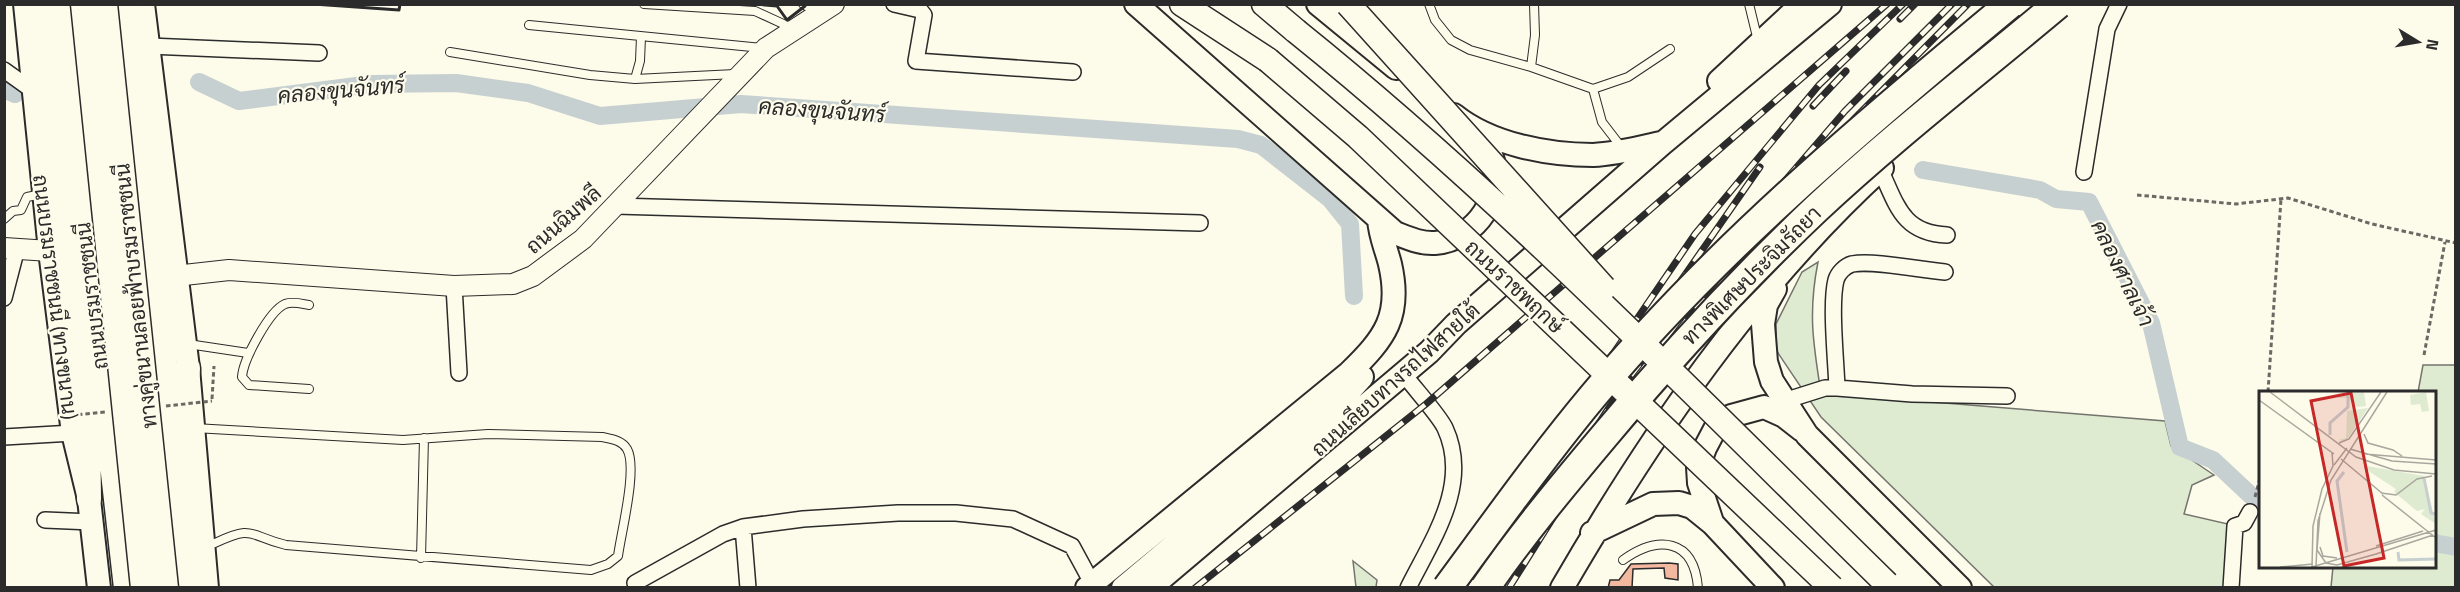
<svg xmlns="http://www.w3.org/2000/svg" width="2460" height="592" font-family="'Titillium Web',Sarabun,sans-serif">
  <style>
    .green { fill: #deebd1; stroke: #74746e; stroke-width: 1.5 }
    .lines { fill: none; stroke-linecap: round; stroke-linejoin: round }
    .canal { stroke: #c7d0d0; stroke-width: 18 }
    .building { fill: #f2b8a0; stroke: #2b2b2b; stroke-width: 1.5 }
    .service-casing { stroke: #2b2b2b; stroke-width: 10 }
    .minor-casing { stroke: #2b2b2b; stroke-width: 18 }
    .tertiary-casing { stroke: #2b2b2b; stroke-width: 22 }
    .secondary-casing { stroke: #2b2b2b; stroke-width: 26 }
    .primary-casing { stroke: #2b2b2b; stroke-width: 27 }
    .path { stroke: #6a6964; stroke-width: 3; stroke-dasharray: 4.5 3; stroke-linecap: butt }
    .service { stroke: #fdfbea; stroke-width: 8 }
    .minor { stroke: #fdfbea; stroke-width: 15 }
    .tertiary { stroke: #fdfbea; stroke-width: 20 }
    .secondary { stroke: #fdfbea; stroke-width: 22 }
    .primary { stroke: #fdfbea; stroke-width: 24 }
    .rail-casing { stroke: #2b2b2b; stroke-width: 7 }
    .rail { stroke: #fdfbea; stroke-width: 4.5; stroke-dasharray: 14; stroke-linecap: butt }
    .primary-bridge-casing { stroke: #2b2b2b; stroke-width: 27; stroke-linecap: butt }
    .motorway-bridge-casing { stroke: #2b2b2b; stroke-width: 32; stroke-linecap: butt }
    .path-bridge { stroke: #6a6964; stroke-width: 3; stroke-dasharray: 4.5 3; stroke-linecap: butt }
    .primary-bridge { stroke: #fdfbea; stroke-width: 24 }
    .motorway-bridge { stroke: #fdfbea; stroke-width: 28 }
    .wall { stroke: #2b2b2b; stroke-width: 3 }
    .labels { text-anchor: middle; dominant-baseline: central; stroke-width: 4.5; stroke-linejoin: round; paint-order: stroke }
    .street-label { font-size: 21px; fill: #2b2b2b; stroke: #fdfbea }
    .water-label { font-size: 22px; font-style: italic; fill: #2b2b2b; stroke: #fdfbea }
    .inset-river { fill: none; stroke: #c7d0d0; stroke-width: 3 }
    .inset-road { fill: none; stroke: #a9a89e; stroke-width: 1.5 }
    .view { fill: #c62828; fill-opacity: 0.15; stroke: #c62828; stroke-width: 3 }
    .inset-edge { fill: none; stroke: #2b2b2b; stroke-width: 3 }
  </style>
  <rect width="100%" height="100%" fill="#fdfbea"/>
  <path class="green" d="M1818,262C1808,312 1813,343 1821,393L2165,421L2171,446L2214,475L2192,485L2184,514L2228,524L2225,587H1994L1821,417L1776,350V324L1802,272Z
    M2423,365H2455V587H2331L2333,567L2434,566V392H2418Z
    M1353,561L1377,580L1376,587H1356Z"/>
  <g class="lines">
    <path class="canal" d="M199,82L239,101L372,84L456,83L528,93L600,116L741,104L1238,139L1261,145L1330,199L1350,224L1354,296
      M4,89L15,94
      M1923,170L2040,190L2056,199L2089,202L2151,323L2180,447L2213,460L2260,504
      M2434,543L2456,547"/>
  </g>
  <path class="building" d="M1669,563L1678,564V580L1665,578L1664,568L1633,569L1632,588H1608L1610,580H1619L1631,564Z"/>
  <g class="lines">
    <g class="service-casing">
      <path id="service" d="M644,4L755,11L792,28
        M803,4L817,13
        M1429,4L1435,20L1451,40L1470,50L1531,67L1593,89L1628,77L1670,49
        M1749,4L1758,41
        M529,25L762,48
        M450,52L590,75L635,79L640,61L641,37
        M1531,67L1535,35L1534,4
        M635,79L735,74
        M1593,89L1602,122L1622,148
        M4,219L13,211L21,210L27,197L42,194
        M188,344L248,353
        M309,389L249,385L242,377C243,360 269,311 285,304C293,301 302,304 309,305
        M194,428L403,440L488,434L602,437C611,439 622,440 627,449C638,468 621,533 618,556L608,564L591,570L286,545C248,536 255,524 215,543
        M421,558L424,438
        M1623,560C1658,535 1694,538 1698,588"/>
    </g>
    <g class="minor-casing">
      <path id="minor" d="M894,4L920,10L924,15L916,61L1073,72
        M149,46L319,53
        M4,70L32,90
        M1880,169C1897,205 1902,233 1947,235
        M2084,172L2107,29L2119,4
        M616,206L1200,223
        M454,286L459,373
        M4,298L17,248
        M1403,373C1413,387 1439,415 1445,428C1471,484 1433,538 1408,588
        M1837,388C1836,361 1830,303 1836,280C1838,273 1845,266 1852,264C1874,260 1921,270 1945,272
        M1787,400L1825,388H1837L1912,394L2007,396
        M4,437L73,433
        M45,520L92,522
        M743,527L748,588
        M635,583L723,534L743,527L803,519L898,513H956L1013,519L1072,546L1092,583
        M2231,588L2235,526L2244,523L2250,512"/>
    </g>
    <g class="tertiary-casing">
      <path id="tertiary" d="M4,248L50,251
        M175,276L229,270L454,286L513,284L533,276L583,239L766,48L834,4"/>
    </g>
    <g class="secondary-casing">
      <path id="secondary" d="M25,4L50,251L73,433L89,499L99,588
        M143,4L188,368L207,588
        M1136,4L1395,233C1408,238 1421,244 1435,243C1476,240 1507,194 1491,155
        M1318,4L1396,68
        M1979,52L2034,4
        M1719,81L1802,4
        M1454,115C1490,144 1547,155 1593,155C1616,154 1639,148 1661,143
        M1775,289L1766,305L1763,324L1766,362L1772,381L1807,435L1960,588
        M1712,522L1699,483L1698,467L1705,448L1715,429L1731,416L1764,407L1784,416L1802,430
        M1592,533L1653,504L1679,503L1692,507L1713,524L1773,588
        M1087,588L1349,373C1385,338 1402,316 1390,264C1386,248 1380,236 1379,219
        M1123,588L1324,419L1362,377
        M1150,588L1429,352L1456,324L1663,143L1830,4
        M1562,588C1651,435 1751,288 1882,168"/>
    </g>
    <g class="primary-casing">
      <path id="primary" d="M40,4L88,422L89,499
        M60,4L126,588
        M126,4L178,485L185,588
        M1182,4L1268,60
        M1264,4L1296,31
        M183,428L188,368"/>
    </g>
    <path class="path" d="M2137,195L2236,204L2288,198L2372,224L2456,243
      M2424,355L2445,242
      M2268,392L2281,199
      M212,399L214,366
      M2255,497L2260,478"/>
    <use href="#service" class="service"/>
    <use href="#minor" class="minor"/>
    <use href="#tertiary" class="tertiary"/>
    <use href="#secondary" class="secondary"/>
    <use href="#primary" class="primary"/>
    <g class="rail-casing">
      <path id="rail" d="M1900,19L1915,4
        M1813,106L1846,71
        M1195,588L1426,404L1887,4
        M1463,588L1496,532L1587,392L1695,234L1819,85L1903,4
        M1477,588L1547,473L1760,167
        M1496,588L1511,559L1623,386L1733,241L1845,111L1952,4
        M1509,588L1632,392L1741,248L1854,119L1968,4"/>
    </g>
    <use href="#rail" class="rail"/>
    <g class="primary-bridge-casing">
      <path id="primary-bridge" d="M83,4L143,588
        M105,4L166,588
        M1348,4L1604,288
        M1296,31C1506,200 1694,395 1887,584
        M1268,60L1358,137L1832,588"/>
    </g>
    <g class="motorway-bridge-casing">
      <path id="motorway-bridge" d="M1447,588C1495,523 1542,457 1593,396C1716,249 1863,126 2010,4
        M1485,588C1522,534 1564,484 1606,434C1672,355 1741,280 1816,209C1893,137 1977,72 2058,4"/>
    </g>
    <path class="path-bridge" d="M166,406L212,401
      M63,416L106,412"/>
    <use href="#primary-bridge" class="primary-bridge"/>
    <use href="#motorway-bridge" class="motorway-bridge"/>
    <path class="wall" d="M313,4L399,10L400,4
      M755,4L777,6L787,20L805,6"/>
  </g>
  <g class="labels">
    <g class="street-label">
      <text transform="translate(563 219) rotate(-41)">ถนนฉิมพลี</text>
      <text transform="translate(1751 275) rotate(-45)">ทางพิเศษประจิมรัถยา</text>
      <text transform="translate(1515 286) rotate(43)">ถนนราชพฤกษ์</text>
      <text transform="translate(91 296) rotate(-97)">ถนนบรมราชชนนี</text>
      <text transform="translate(135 296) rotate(-96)">ทางคู่ขนานลอยฟ้าบรมราชชนนี</text>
      <text transform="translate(56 297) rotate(83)">ถนนบรมราชชนนี (ทางขนาน)</text>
      <text transform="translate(1395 379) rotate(-42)">ถนนเลียบทางรถไฟสายใต้</text>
    </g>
    <g class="water-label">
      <text transform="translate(341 90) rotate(-5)">คลองขุนจันทร์</text>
      <text transform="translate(822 110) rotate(4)">คลองขุนจันทร์</text>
      <text transform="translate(2123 273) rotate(64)">คลองศาลเจ้า</text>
    </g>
  </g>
  <g transform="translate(2259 391)">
    <rect width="177" height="177" fill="#fdfbea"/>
    <path d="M88,1H105L107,15L98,16L90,7H78ZM167,1L170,20L163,21L161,13L152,14L151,4ZM109,17L89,47L85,51L79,49L87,47L88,20ZM108,75L165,85L177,133L162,123L166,118L158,120L135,101L137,98L105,77Z" fill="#deebd1"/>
    <path class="inset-river" d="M71,44V32L89,16V1M85,81L78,90L88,161M165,87L172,122L177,123M139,161L140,169L177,168"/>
    <path class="inset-road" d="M11,1L97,66L135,79L177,83M0,9L75,63M105,43L109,52L134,59L143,65M80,52L90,48L122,1M91,58L133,70L177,73M73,61L74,75L63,98L54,135L53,176L177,139M106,63L177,69M82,68L124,103M75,74L88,57M122,102L137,104L158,88L173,85M123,104L177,147M61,122L58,159L67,172L78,174L117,163M117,155L164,140M61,156L64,165L78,167M117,163L174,144M21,176L54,173M57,176L59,130L72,89L128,1"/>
    <path class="view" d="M92,2L125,167L85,175L52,10Z"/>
    <rect width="177" height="177" class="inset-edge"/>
  </g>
  <rect width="2460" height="592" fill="none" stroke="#2b2b2b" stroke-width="12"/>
  <g transform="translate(2418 42) rotate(101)" stroke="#fdfbea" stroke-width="4.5" paint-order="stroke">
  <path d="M0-4.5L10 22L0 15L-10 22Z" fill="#2b2b2b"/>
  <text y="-9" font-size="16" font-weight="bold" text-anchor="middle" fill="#2b2b2b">N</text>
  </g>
</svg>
